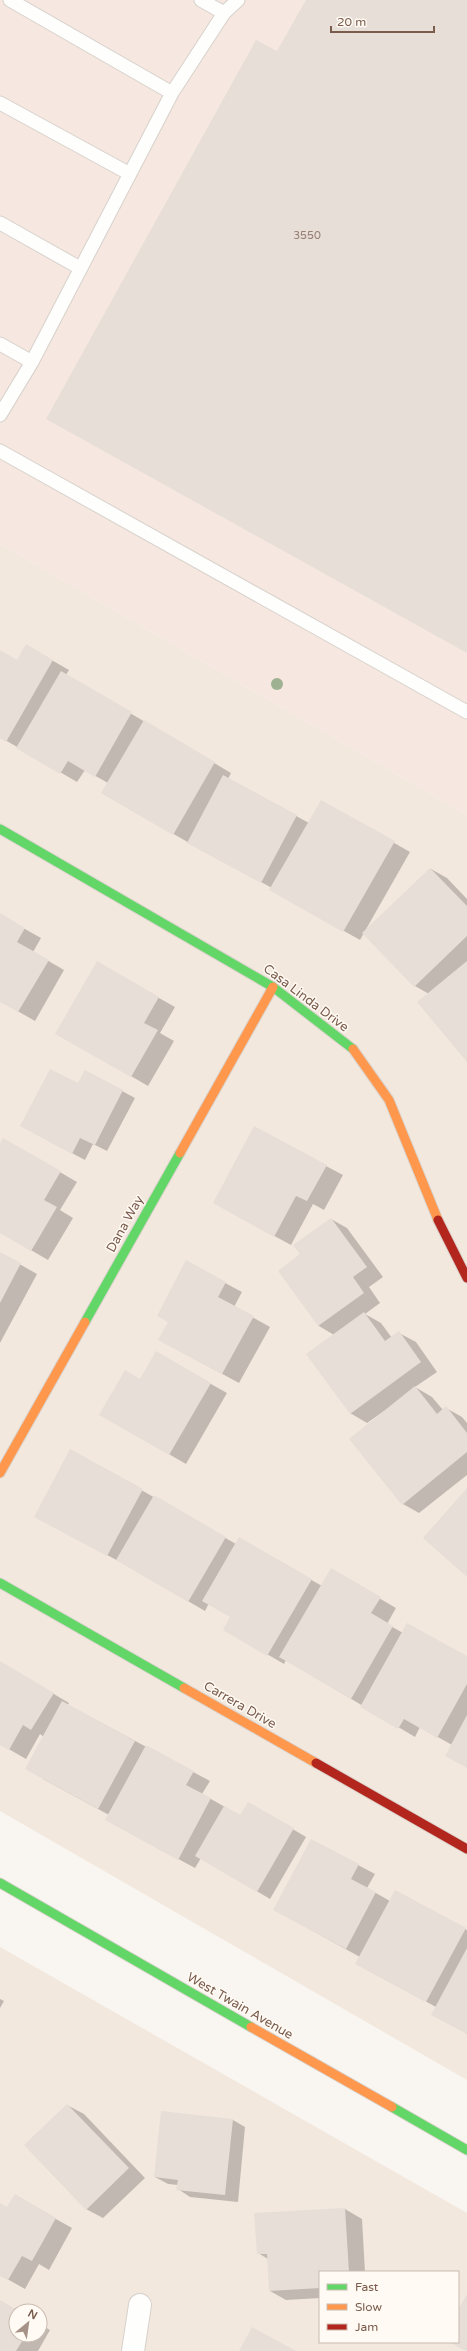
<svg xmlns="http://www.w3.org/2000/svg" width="467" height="2351" font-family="'Varela Round',sans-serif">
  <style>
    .residential { fill: #f2e8de; fill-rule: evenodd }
    .commercial { fill: #f6e8e1 }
    .shadow { fill: #0003 }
    .building { fill: #e6ded7 }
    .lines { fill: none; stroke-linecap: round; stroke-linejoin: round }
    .lane-casing { stroke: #d7d1cb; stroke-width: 15 }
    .street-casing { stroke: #d7d1cb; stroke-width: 24 }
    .fast-casing { stroke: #d9d2cb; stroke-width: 11 }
    .slow-casing { stroke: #d9d2cb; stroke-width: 11 }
    .jam-casing { stroke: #d9d2cb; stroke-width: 11 }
    .lane { stroke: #fefefd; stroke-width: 13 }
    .street { stroke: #fefefd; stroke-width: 22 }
    .fast { stroke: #63d668; stroke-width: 9 }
    .slow { stroke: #ff974d; stroke-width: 9 }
    .jam { stroke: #b3261e; stroke-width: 9 }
    .tree { fill: #9eb190 }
    .labels { text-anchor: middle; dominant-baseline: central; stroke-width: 3; stroke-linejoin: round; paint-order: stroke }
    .number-label { font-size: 11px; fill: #977e72 }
    .street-label { font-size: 13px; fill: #7a5c4d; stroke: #fffaf3 }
  </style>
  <rect width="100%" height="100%" fill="#f9f5f0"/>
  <path class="residential" d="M0,544L467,815V2080L0,1811Z
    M0,1947L467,2213V2351H0ZM320,2272H458V2342H320ZM16,2311H40V2335H16Z"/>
  <path class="commercial" d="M0,0H467V815L0,544Z"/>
  <path class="shadow" d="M27,646L69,670L66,675L231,773L228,779L309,823L321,801L410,852L365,931L431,869L447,878L467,899V1061L429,994L415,986L364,933L360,940L271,890L272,888L205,852L102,793L108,783L85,770L77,782L0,737V651L17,661Z
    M0,915L41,938L33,952L64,970L35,1021L0,1001Z
    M97,963L175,1007L160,1033L174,1041L148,1086L57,1033Z
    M85,1071L135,1098L107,1151L93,1144L85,1160L34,1133L78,1084Z
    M3,1139L77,1182L60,1210L73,1218L48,1260L0,1232V1145Z
    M326,1166L343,1175L324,1210L313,1204L291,1245L230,1212Z
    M331,1219L347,1228L383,1277L369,1287L380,1303L365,1314L381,1323L392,1338L399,1333L416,1342L437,1372L415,1387L432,1397L443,1410L446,1408L462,1417L467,1423V1475L419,1513L403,1504L385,1412L384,1411L367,1423L350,1413L334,1335L319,1326L279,1271L302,1255Z
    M0,1253L37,1274L0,1343Z
    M186,1262L242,1292L234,1307L270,1327L239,1383L176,1349L169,1322Z
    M156,1353L227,1393L186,1464L101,1415L140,1380Z
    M71,1450L236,1544L239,1538L322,1586L331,1570L396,1608L387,1624L403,1633L467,1657V1767L452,1745L420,1727L415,1737L286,1660L284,1664L224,1629L232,1616L209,1603L205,1611L124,1564L52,1526Z
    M0,1662L69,1703L68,1705L210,1781L202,1794L241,1816L249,1803L306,1837L270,1899L201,1858L195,1868L123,1829L109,1815L43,1779L44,1737L40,1734L26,1759L0,1744Z
    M358,1865L375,1874L367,1888L390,1901L396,1891L467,1930V2034L436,2007L373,1973L360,1957L291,1919Z
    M0,1999L4,2001L0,2008Z
    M67,2105L84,2114L145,2178L103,2218L86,2209Z
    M233,2120L245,2127L238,2202L190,2197L178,2189V2185L168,2184L155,2177Z
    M15,2196L72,2228L49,2270L39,2264L25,2289L0,2275V2204L7,2208Z
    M345,2209L362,2219L365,2272H320V2298L286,2300L270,2291L268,2259L258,2253Z
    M0,2301L17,2311L16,2335H40V2324L50,2330L38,2351H0Z"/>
  <path class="building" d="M306,0H467V653L46,419L256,40L277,51Z
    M26,644L53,660L6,742L0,738V650L17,660Z
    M61,671L132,712L95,777L68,761L60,774L16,748Z
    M144,720L215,762L173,835L101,793Z
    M223,775L297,815L261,883L187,843Z
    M321,800L395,841L343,932L269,890Z
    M430,868L467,906V936L414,987L362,933Z
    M0,913L25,928L17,942L49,960L18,1012L0,1002Z
    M97,961L159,997L144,1023L158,1030L131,1077L55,1034Z
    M467,961V1062L417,1002Z
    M50,1069L78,1083L85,1070L123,1090L95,1145L80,1138L72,1154L20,1126Z
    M254,1126L327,1165L307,1201L296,1196L274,1237L213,1203Z
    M3,1138L61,1171L44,1200L57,1207L31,1251L0,1233V1143Z
    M331,1218L367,1267L353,1277L364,1293L318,1326L278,1271L300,1254L293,1245Z
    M0,1252L21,1263L0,1303Z
    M186,1260L226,1282L218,1297L254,1316L222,1374L158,1340L168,1322L157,1316Z
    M364,1312L385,1341L399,1331L421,1362L350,1414L306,1354Z
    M156,1351L211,1383L169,1455L99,1415L125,1370L140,1379Z
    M415,1386L437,1414L446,1406L467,1433V1452L402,1505L349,1439Z
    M70,1449L143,1489L107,1556L34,1517Z
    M467,1488V1577L423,1538Z
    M154,1495L226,1537L188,1602L116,1560Z
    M239,1537L312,1579L267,1656L223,1630L230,1617L202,1601Z
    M331,1568L381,1597L371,1613L393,1626L351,1699L279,1657Z
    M407,1623L467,1656V1684L437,1738L404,1719L398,1729L360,1707Z
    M0,1661L54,1693L31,1730L23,1725L9,1750L0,1745Z
    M62,1701L135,1741L98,1809L25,1769Z
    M467,1715V1768L445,1756Z
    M146,1745L194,1771L186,1785L211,1798L178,1860L105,1820Z
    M248,1802L294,1828L257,1892L195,1856L224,1806L240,1815Z
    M311,1839L359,1864L351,1879L376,1892L346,1949L273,1910Z
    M395,1890L466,1928L426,2002L355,1964Z
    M467,1948V2034L431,2015Z
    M67,2104L129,2168L86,2210L24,2145Z
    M161,2111L233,2119L225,2195L176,2190L178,2180L154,2177Z
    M15,2194L56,2218L32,2261L22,2256L8,2280L0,2276V2203L7,2207Z
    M345,2208L349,2272H320V2288L269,2291L267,2254H257L254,2213Z
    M467,2294V2351H466L449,2342H458V2310Z
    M0,2300L19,2311H16V2335H26L16,2351H0Z
    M252,2327L296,2351H239Z"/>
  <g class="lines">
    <g class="lane-casing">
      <path id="lane" d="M10,0L172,93
        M201,0L224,13
        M0,103L130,174
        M0,223L80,268
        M0,344L32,362
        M0,415L32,362L172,93L224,13L238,0
        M0,451L467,712"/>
    </g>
    <g class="street-casing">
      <path id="street" d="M133,2351L140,2305"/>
    </g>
    <g class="fast-casing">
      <path id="fast" d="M0,829L273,987L353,1049
        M85,1322L180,1153
        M0,1583L184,1688
        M0,1883L251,2027
        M392,2107L467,2150"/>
    </g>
    <g class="slow-casing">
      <path id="slow" d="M353,1049L389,1100L438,1220
        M180,1153L273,987
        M0,1473L85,1322
        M184,1688L316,1763
        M251,2027L392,2107"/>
    </g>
    <g class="jam-casing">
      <path id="jam" d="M438,1220L467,1278
        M316,1763L467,1849"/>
    </g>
    <use href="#lane" class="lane"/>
    <use href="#street" class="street"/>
    <use href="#fast" class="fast"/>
    <use href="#slow" class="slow"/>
    <use href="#jam" class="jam"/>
  </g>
  <circle class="tree" cx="277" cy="684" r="6"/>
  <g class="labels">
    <g class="number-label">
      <text x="307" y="235">3550</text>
    </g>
    <g class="street-label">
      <text transform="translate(306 998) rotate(37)">Casa Linda Drive</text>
      <text transform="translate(125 1224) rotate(-61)">Dana Way</text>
      <text transform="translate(240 1705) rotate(30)">Carrera Drive</text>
      <text transform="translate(240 2006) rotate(30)">West Twain Avenue</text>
    </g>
  </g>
  <rect x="319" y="2271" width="140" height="72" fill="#fffaf3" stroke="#cabbb1"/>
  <rect x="327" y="2284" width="20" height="6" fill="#63d668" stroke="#cabbb1"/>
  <text x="355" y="2291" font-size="12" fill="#7a5c4d">Fast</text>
  <rect x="327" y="2304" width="20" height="6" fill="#ff974d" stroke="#cabbb1"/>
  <text x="355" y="2311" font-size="12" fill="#7a5c4d">Slow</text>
  <rect x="327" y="2324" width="20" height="6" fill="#b3261e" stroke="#cabbb1"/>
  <text x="355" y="2331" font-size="12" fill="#7a5c4d">Jam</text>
  <g transform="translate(28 2323) rotate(29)"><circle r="19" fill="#fffaf3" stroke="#cabbb1"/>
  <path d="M0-3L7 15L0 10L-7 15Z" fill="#a69286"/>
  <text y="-6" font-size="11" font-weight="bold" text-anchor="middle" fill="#7a5c4d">N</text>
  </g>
  <path d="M331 26v6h103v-6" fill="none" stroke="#7a5c4d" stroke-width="2"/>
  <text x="337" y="26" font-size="12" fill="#7a5c4d" stroke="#fffaf3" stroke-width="3" paint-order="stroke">20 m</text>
</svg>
